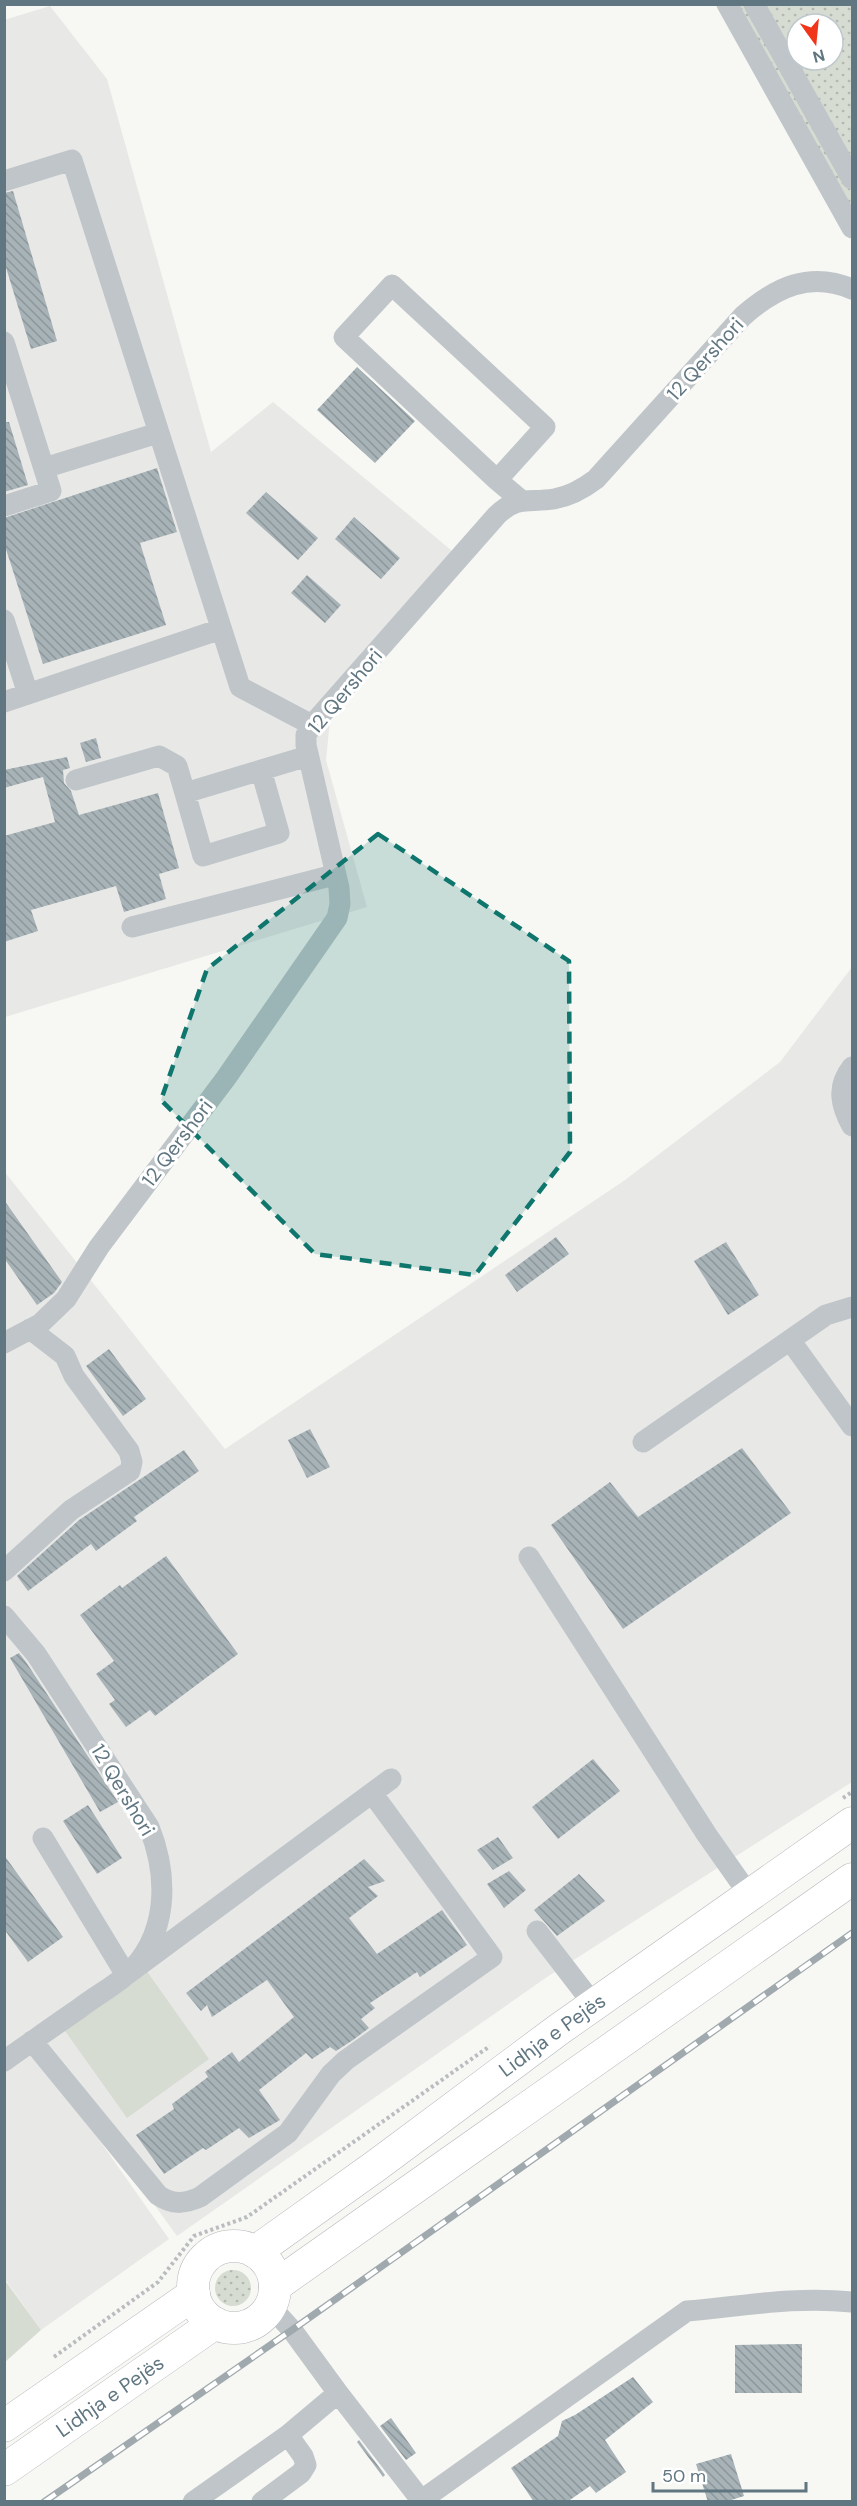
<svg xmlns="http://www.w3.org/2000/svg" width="857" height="2506" font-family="'DM Sans',sans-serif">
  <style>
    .built { fill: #e8e8e7 }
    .grass { fill: url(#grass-dots); fill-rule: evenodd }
    .green { fill: #d7dcd2 }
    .building { fill: url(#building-back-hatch) }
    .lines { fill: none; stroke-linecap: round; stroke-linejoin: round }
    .highway-casing { stroke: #b4b9bc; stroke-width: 33 }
    .path { stroke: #b9bdc0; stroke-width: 4; stroke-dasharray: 3 3; stroke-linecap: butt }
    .minor { stroke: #bfc5c8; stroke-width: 21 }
    .highway { stroke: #fff; stroke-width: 32 }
    .rail-casing { stroke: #a0a9ae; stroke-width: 7 }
    .rail { stroke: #fff; stroke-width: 4.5; stroke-dasharray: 14; stroke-linecap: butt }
    .marked { fill: #0f766e; fill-opacity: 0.2; stroke: #0f766e; stroke-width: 4.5; stroke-dasharray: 12 8; stroke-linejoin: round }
    .labels { text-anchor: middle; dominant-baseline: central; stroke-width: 6; stroke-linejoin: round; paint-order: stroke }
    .street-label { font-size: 20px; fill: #607681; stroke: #fff }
  </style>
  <defs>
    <pattern id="grass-dots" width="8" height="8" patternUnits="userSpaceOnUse" patternTransform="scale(1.5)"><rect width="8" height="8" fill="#d7dcd2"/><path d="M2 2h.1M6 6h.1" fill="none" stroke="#b2b7b0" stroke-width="1.8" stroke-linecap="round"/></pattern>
    <pattern id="building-back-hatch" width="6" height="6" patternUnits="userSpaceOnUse" patternTransform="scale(1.5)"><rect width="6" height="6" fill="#a8b3b8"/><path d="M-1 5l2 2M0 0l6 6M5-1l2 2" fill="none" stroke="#8c969b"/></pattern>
  </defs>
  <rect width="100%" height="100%" fill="#f7f7f3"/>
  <path class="built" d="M50,6L107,79L211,452L273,402L463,560L330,720L326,760L367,907L5,1017L4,20Z
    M852,967V1782L547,1977L177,2236L36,2042L5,2064L4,1171L225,1449L625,1180L780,1062Z
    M35,2049L169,2239L41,2330L5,2279L4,2070Z"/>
  <path class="grass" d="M738,5H852V229ZM797,24H833V60H797Z
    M215 2288a18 18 0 1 1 36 0a18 18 0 1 1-36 0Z"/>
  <path class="green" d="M146,1970L209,2059L127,2118L63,2028Z
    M4,2279L41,2330L5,2362H4Z"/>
  <path class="building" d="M13,191L57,341L31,349L4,261V193Z
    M357,367L415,421L375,463L317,410Z
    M4,422H9L28,485L4,492Z
    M157,468L177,532L140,543L166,625L43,664L4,543V518Z
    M266,492L318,538L298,560L246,513Z
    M354,517L400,558L381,579L335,539Z
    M307,575L341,605L325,623L291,593Z
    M96,738L101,758L86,762L80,743Z
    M67,757L70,768L63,770L64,783L71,791L79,815L158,793L179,868L159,874L166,899L124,912L116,886L31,910L38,931L4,942V836L55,822L43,777L4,788V770Z
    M4,1200L62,1282L54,1293L37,1305L4,1258Z
    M556,1237L569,1254L517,1292L505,1275Z
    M726,1242L759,1295L728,1315L694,1261Z
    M109,1349L146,1399L123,1416L86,1366Z
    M310,1429L330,1467L307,1478L288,1440Z
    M742,1448L791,1513L623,1629L551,1525L610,1482L638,1517Z
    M184,1450L199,1471L134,1517L137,1521L96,1551L91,1544L28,1591L17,1576L79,1520Z
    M166,1556L238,1654L155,1716L150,1710L126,1727L109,1704L115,1700L96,1674L114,1661L80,1615L120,1585L122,1588Z
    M19,1653L26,1662L118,1802L100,1812L10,1658Z
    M593,1759L620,1791L558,1839L532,1807Z
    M88,1805L122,1858L97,1874L63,1821Z
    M498,1837L513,1858L493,1870L477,1850Z
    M4,1855L63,1937L28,1962L4,1929Z
    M364,1859L385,1881L368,1887L378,1896L349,1918L377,1954L442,1910L467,1945L420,1977L417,1972L370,2003L375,2008L361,2019L369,2028L353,2040L336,2051L330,2047L312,2059L306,2053L259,2090L280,2120L249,2138L239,2128L206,2150L203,2148L164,2174L136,2135L174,2109L172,2104L208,2077L205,2072L232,2052L239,2062L294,2017L267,1980L212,2017L207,2005L201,2011L186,1993Z
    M509,1871L526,1890L504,1908L487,1884Z
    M579,1874L605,1901L557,1936L534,1910Z
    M802,2344V2393H735V2345Z
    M633,2377L653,2402L605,2440L626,2472L596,2493L590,2486L567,2502H534L511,2468L558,2436L562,2421L575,2415Z
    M391,2418L416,2453L406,2460L380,2426Z
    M359,2440L385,2475L383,2477L357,2442Z
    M731,2454L744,2496L725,2502H708L696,2464Z"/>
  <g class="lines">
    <g class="highway-casing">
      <g id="highway">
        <circle cx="234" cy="2287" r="41"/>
        <path id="s1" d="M255,2252L377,2165L558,2030L852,1823"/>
        <path d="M275,2286L852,1879"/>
        <path d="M4,2426L194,2294"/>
        <path id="s2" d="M4,2470L215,2323"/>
      </g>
    </g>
    <path class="path" d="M843,1798L852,1792
      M54,2357L158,2282L194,2236L247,2217L490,2046"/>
    <path class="minor" d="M727,4L852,228
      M754,4L852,179
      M4,181L72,160L240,687L312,725
      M4,342L51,491L4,506
      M44,468L158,433
      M497,480L545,427L392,285L344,337L497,480L522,501
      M4,620L28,694
      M4,702L221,629
      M261,770L279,833L203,856L185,793L308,756
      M76,780L159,756L177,766L185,793
      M132,927L334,875
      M852,1067C836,1087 841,1106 852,1126
      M790,1340L852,1426
      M4,1343L40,1324L66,1299L99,1247L226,1078L337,918L340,904L339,888L306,745V735L312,725L497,515C518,495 529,503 554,499C571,496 583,489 596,479L743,316C776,287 810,271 852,289
      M643,1442L826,1315L852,1307
      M529,1557L707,1835L750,1896
      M4,1571L71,1510L130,1471L132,1462L129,1451L74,1376L65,1356L30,1329
      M4,1616L36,1654L149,1827C169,1877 169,1937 125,1976C111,1988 94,1997 80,2008C55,2025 30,2043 4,2061
      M372,1793L391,1779
      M537,1931L594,2005
      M32,2041L158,2195C172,2205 184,2204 200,2197L288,2133L331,2074L346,2060L492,1957L372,1793L126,1975L43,1838
      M270,2306L292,2330L338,2393L288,2435
      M338,2393L421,2500
      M193,2502L288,2435L303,2456L306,2465L301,2473L262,2502
      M419,2502L687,2311C744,2306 795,2296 852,2302"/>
    <use href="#highway" class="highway"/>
    <g class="rail-casing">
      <path id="rail" d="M44,2502L292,2330L852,1933"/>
    </g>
    <use href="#rail" class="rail"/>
  </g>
  <path class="marked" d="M378,834L569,961L570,1152L475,1275L315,1254L161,1100L207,969Z"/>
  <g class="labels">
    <g class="street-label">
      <text transform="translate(705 359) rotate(-48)">12 Qershori</text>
      <text transform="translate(345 691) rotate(-50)">12 Qershori</text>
      <text transform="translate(177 1143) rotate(-53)">12 Qershori</text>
      <text transform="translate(123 1790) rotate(59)">12 Qershori</text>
      <text stroke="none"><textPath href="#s1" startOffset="368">Lidhja e Pejës</textPath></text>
      <text stroke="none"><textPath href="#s2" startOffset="129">Lidhja e Pejës</textPath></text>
    </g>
  </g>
  <rect width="857" height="2506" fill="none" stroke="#607681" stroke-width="12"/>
  <g transform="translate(815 42) rotate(165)"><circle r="28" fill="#ffffff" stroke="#bfc8cd" stroke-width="1.5"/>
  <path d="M0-4.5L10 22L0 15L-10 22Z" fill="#f1351a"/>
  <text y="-9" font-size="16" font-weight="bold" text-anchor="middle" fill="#607681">N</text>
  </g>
  <path d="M653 2482v9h153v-9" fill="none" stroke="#607681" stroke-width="3"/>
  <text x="662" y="2482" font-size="18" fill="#607681" stroke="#ffffff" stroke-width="4.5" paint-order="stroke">50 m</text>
</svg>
